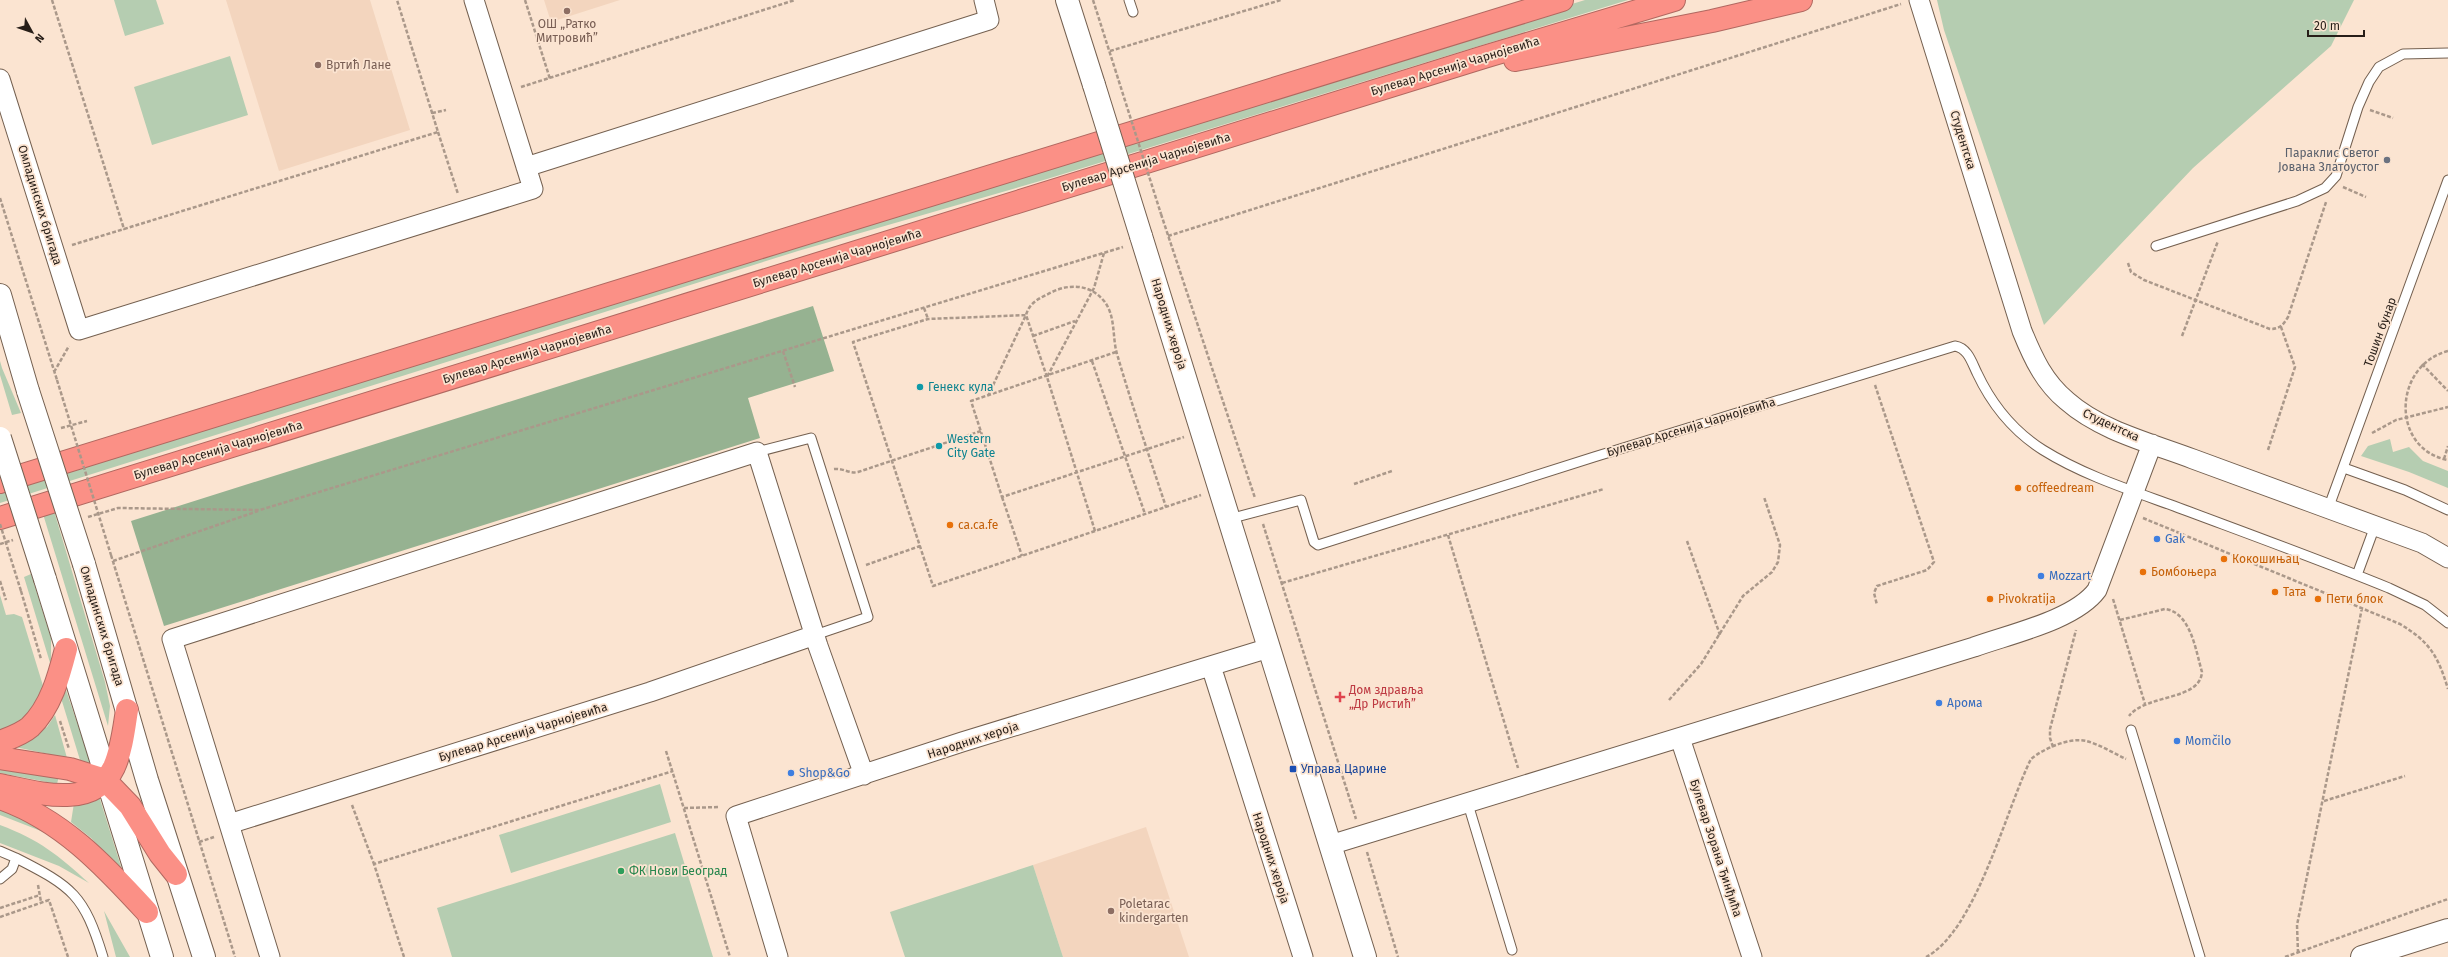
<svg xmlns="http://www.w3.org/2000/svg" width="2448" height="957" font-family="'Fira Sans',sans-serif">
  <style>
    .built { fill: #f3d5be }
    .green { fill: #b5cdb1 }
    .forest { fill: #96b291 }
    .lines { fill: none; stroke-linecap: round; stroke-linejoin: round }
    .lane-casing { stroke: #746050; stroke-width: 11 }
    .street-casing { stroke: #746050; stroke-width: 21 }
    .secondary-casing { stroke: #746050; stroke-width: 24 }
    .highway-casing { stroke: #b16860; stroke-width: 24 }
    .path { stroke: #aa988a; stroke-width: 2.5; stroke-dasharray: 4 2; stroke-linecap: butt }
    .lane { stroke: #fff; stroke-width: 9 }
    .street { stroke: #fff; stroke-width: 19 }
    .secondary { stroke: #fff; stroke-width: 22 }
    .highway { stroke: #fb9086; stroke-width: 22 }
    .secondary-bridge-casing { stroke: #746050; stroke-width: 24; stroke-linecap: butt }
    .path-bridge { stroke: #aa988a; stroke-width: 2.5; stroke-dasharray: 4 2; stroke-linecap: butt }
    .secondary-bridge { stroke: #fff; stroke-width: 22 }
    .education-dot { fill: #8d6e63; stroke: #fbe4d1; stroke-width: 1.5 }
    .worship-dot { fill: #6b7280; stroke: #fbe4d1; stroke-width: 1.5 }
    .culture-dot { fill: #0f9aa8; stroke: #fbe4d1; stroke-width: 1.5 }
    .food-dot { fill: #e8710a; stroke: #fbe4d1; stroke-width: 1.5 }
    .shop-dot { fill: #3f7fe0; stroke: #fbe4d1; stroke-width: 1.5 }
    .health-dot { fill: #e0444e; stroke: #fbe4d1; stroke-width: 1.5 }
    .transit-dot { fill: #1a4fb4; stroke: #fbe4d1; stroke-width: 1.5 }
    .leisure-dot { fill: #2e9e5b; stroke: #fbe4d1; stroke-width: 1.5 }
    .labels { text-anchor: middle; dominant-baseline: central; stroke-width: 3.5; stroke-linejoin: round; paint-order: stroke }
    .education-label { font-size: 12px; fill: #785e54; stroke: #fbe4d1; text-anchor: start }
    .street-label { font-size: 12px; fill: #271e18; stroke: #fbe4d1 }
    .worship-label { font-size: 12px; fill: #5b616d; stroke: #fbe4d1; text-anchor: end }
    .culture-label { font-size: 12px; fill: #0d838f; stroke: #fbe4d1; text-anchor: start }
    .food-label { font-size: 12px; fill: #c56008; stroke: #fbe4d1; text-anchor: start }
    .shop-label { font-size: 12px; fill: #366cbe; stroke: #fbe4d1; text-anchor: start }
    .health-label { font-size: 12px; fill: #be3a42; stroke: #fbe4d1; text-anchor: start }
    .transit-label { font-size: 12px; fill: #164399; stroke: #fbe4d1; text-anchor: start }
    .leisure-label { font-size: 12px; fill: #27864d; stroke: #fbe4d1; text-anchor: start }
  </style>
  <rect width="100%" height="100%" fill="#fbe4d1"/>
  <path class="built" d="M226,0H370L410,130L279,171Z
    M544,0H620L551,22Z
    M1146,827L1189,957H1063L1033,865Z"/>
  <path class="green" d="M114,0H156L164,24L125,36Z
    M1585,0H1628L1047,179L798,251L0,503V489Z
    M1937,0H2354L2331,46L2193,168L2044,325L1944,30Z
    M230,56L248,115L152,145L134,87Z
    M0,361L2,368L21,413L12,415L0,375Z
    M2390,439L2393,452L2409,447L2423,461L2448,471V488L2409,472L2361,456L2368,446Z
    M54,511L105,682L110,706L108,726L43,514Z
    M31,574L51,638V666L24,577Z
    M0,595L6,615L14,614L22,617L44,689C31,712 25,722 0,732Z
    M66,690L91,764L80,760L61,698Z
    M55,715L67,758L15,747L47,727Z
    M0,764L59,776L57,784L0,773Z
    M660,784L671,822L511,873L499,835Z
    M99,796L123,873L91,838L71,822L74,803Z
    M0,803L46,833L0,815Z
    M0,825C40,840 58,855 89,883L59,866L0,843Z
    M675,833L713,957H452L437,908Z
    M1033,865L1063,957H905L890,912Z
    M104,911L130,957H116Z"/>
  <path class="forest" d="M813,306L834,371L748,398L760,438L164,626L131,521Z"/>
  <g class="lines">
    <g class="lane-casing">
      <path id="lane" d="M1129,0L1133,12
        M2156,246L2297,201L2325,188L2336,176L2358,107L2369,82L2379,67L2403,54L2448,53
        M757,452L811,438L868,617L815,635
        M2344,468L2405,490L2448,510
        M2328,509L2448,180
        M1229,519L1301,500L1314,542L1318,545L1594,457L1955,346C1968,348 1972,363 1977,373C1992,405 2013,431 2043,450C2083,475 2130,490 2174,506C2246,533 2318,559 2389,588L2425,605L2448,623
        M2357,575L2375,526
        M2131,730L2200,957
        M1468,804L1512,950
        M0,851L16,858
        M0,879L12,869L16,858C73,887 84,895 103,957"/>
    </g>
    <g class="street-casing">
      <path id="street" d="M1919,0L2022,331C2033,358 2044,382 2067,401C2101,431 2151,443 2193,459C2269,487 2346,515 2422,543L2448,558
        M0,79L79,330L533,189L474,0
        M526,167L989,20L984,0
        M1211,666L1303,957
        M1680,738L1752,957
        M229,824L650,692L815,635
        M1330,845L1974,647C2010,634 2075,620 2097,590L2152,444
        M270,957L172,639L757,452L818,646L864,775
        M778,957L736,816L962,742L1269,648"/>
    </g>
    <g class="secondary-casing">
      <path id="secondary" d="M1067,0L1094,85
        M1141,236L1365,957
        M0,295L28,391
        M84,564L147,780L204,957
        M45,579L162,957
        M2362,957L2448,930"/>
    </g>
    <g class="highway-casing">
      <path id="highway" d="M1515,60L1712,21L1801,0
        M0,482L1562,0
        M0,518L1484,57L1674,0
        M0,742C10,738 22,734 30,727C51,707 59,676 66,649
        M0,758L70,769L105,780L130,806L160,854L176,874
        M0,785C36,792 93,811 114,767C122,749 124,729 127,710
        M0,798C61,819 104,865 147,912"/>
    </g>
    <path class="path" d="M52,0L124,229L438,132L397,0
      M525,0L550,79
      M1093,0L1115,69
      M1110,51L1281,0
      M521,87L795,0
      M2370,110L2393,118
      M432,113L446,110
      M438,132L458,194
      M2343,187L2366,197
      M0,198L57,380
      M1161,214L1255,498
      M1168,236L1901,4
      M72,245L124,229
      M2128,263L2131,272L2144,280L2270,329C2280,329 2283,325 2288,317L2326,202
      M924,308L928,319
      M1033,336L1075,321
      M2182,336L2218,241
      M783,351L795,387
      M2448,351C2393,365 2390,449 2448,460
      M1116,352L971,401L1002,497L1184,437
      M1092,361L1145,514
      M2422,364L2448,391
      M54,372L69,346
      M1047,377L1026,315C1030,301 1041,298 1052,292C1071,283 1091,285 1104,301C1116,316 1112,337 1117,354C1132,405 1149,456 1166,507
      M1875,385L1934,562L1927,570L1877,586L1874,593L1877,605
      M988,396L1026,315L928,319L853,342L933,586L1201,495
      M61,428L87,421
      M2372,433L2396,420L2448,407
      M2268,450L2295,367L2281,327
      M2444,459L2448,446
      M834,469C843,468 850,474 858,472L981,431
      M1354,484L1392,471
      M1002,497L1022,556
      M88,517L118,508L260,510L1123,247
      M2143,518L2400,624C2430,642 2438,656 2448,689
      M1263,524L1356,819
      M1095,531L1047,377L1094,288L1104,253
      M1448,535L1518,768
      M1687,541L1720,635
      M0,544L13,540
      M111,555L235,957
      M113,561L258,511
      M866,565L920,546
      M0,581L6,600
      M1282,583L1604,489
      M21,591L41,659
      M2113,599L2145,704
      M2120,620L2165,609C2191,612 2196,652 2202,672C2200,701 2146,694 2129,716
      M1669,700L1701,664L1743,596L1772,572L1778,562L1780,545L1764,497
      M60,721L69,749
      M2053,747L2050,738V729L2076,630
      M666,751L730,957
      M2324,801L2405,776
      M352,805L374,864
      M684,808L720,807
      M199,842L214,837
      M1367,852L1398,957
      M38,885L41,902
      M0,908L40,895
      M0,917L49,900L68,957
      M2298,953L2297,925L2362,608
      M404,957L374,864L673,771
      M1926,957C1976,931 2006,809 2031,759C2043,749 2069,737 2086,741C2099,744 2113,753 2126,759
      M2285,957L2448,899"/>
    <use href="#lane" class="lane"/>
    <use href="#street" class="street"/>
    <use href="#secondary" class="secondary"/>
    <use href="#highway" class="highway"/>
    <g class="secondary-bridge-casing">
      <path id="secondary-bridge" d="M1094,85L1141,236
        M28,391L84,564
        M0,438L45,579"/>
    </g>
    <path class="path-bridge" d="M1115,69L1161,214
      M57,380L111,555
      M0,524L21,591"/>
    <use href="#secondary-bridge" class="secondary-bridge"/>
  </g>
  <g class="education-dot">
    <circle cx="567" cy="11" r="4"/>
    <circle cx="318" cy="65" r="4"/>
    <circle cx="1111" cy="911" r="4"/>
  </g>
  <circle class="worship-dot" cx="2387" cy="160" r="4"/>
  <g class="culture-dot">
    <circle cx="920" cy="387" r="4"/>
    <circle cx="939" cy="446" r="4"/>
  </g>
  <g class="food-dot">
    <circle cx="2018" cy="488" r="4"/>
    <circle cx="950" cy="525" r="4"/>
    <circle cx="2224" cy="559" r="4"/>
    <circle cx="2143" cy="572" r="4"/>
    <circle cx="2275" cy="592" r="4"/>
    <circle cx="1990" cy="599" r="4"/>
    <circle cx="2318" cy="599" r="4"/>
  </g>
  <g class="shop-dot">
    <circle cx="2157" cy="539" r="4"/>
    <circle cx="2041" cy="576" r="4"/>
    <circle cx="1939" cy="703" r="4"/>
    <circle cx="2177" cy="741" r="4"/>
    <circle cx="791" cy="773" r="4"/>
  </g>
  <path class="health-dot" d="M1338 691h4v4h4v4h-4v4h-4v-4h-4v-4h4z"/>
  <rect class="transit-dot" x="1289" y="765" width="8" height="8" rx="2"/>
  <circle class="leisure-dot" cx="621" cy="871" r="4"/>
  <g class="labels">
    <g class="education-label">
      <text x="567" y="24" text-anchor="middle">ОШ „Ратко<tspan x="567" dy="14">Митровић”</tspan></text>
      <text x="326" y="65">Вртић Лане</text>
      <text x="1119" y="904">Poletarac<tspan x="1119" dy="14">kindergarten</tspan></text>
    </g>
    <g class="street-label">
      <text transform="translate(1455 66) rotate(-17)">Булевар Арсенија Чарнојевића</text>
      <text transform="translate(1963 140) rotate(73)">Студентска</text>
      <text transform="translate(1146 162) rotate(-17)">Булевар Арсенија Чарнојевића</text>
      <text transform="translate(40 205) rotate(73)">Омладинских бригада</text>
      <text transform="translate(837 258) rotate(-17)">Булевар Арсенија Чарнојевића</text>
      <text transform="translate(1169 324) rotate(73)">Народних хероја</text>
      <text transform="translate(2380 332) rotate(-70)">Тошин бунар</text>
      <text transform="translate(527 354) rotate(-17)">Булевар Арсенија Чарнојевића</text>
      <text transform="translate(2111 425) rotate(25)">Студентска</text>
      <text transform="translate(1691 427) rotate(-17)">Булевар Арсенија Чарнојевића</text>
      <text transform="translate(218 450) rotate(-17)">Булевар Арсенија Чарнојевића</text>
      <text transform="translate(102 626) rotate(73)">Омладинских бригада</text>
      <text transform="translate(523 732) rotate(-17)">Булевар Арсенија Чарнојевића</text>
      <text transform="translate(973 740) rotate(-18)">Народних хероја</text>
      <text transform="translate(1716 848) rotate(72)">Булевар Зорана Ђинђића</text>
      <text transform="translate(1271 858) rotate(72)">Народних хероја</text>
    </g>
    <g class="worship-label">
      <text x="2379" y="153">Параклис Светог<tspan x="2379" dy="14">Јована Златоустог</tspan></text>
    </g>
    <g class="culture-label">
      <text x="928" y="387">Генекс кула</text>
      <text x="947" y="439">Western<tspan x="947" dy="14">City Gate</tspan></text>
    </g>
    <g class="food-label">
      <text x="2026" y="488">coffeedream</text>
      <text x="958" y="525">ca.ca.fe</text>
      <text x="2232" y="559">Кокошињац</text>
      <text x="2151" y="572">Бомбоњера</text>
      <text x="2283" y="592">Тата</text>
      <text x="1998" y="599">Pivokratija</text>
      <text x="2326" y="599">Пети блок</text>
    </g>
    <g class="shop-label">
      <text x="2165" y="539">Gak</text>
      <text x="2049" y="576">Mozzart</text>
      <text x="1947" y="703">Арома</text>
      <text x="2185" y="741">Momčilo</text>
      <text x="799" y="773">Shop&amp;Go</text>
    </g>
    <g class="health-label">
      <text x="1349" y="690">Дом здравља<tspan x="1349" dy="14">„Др Ристић”</tspan></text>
    </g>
    <g class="transit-label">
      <text x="1301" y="769">Управа Царине</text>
    </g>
    <g class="leisure-label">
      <text x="629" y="871">ФК Нови Београд</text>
    </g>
  </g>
  <g transform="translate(32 32) rotate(130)" stroke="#fbe4d1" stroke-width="3" paint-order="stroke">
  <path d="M0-3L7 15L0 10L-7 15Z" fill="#271e18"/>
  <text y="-6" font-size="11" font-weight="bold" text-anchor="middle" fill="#271e18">N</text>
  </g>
  <path d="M2308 30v6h56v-6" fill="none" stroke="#271e18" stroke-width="2"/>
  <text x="2314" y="30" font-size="12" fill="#271e18" stroke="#fbe4d1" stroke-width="3" paint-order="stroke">20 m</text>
</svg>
